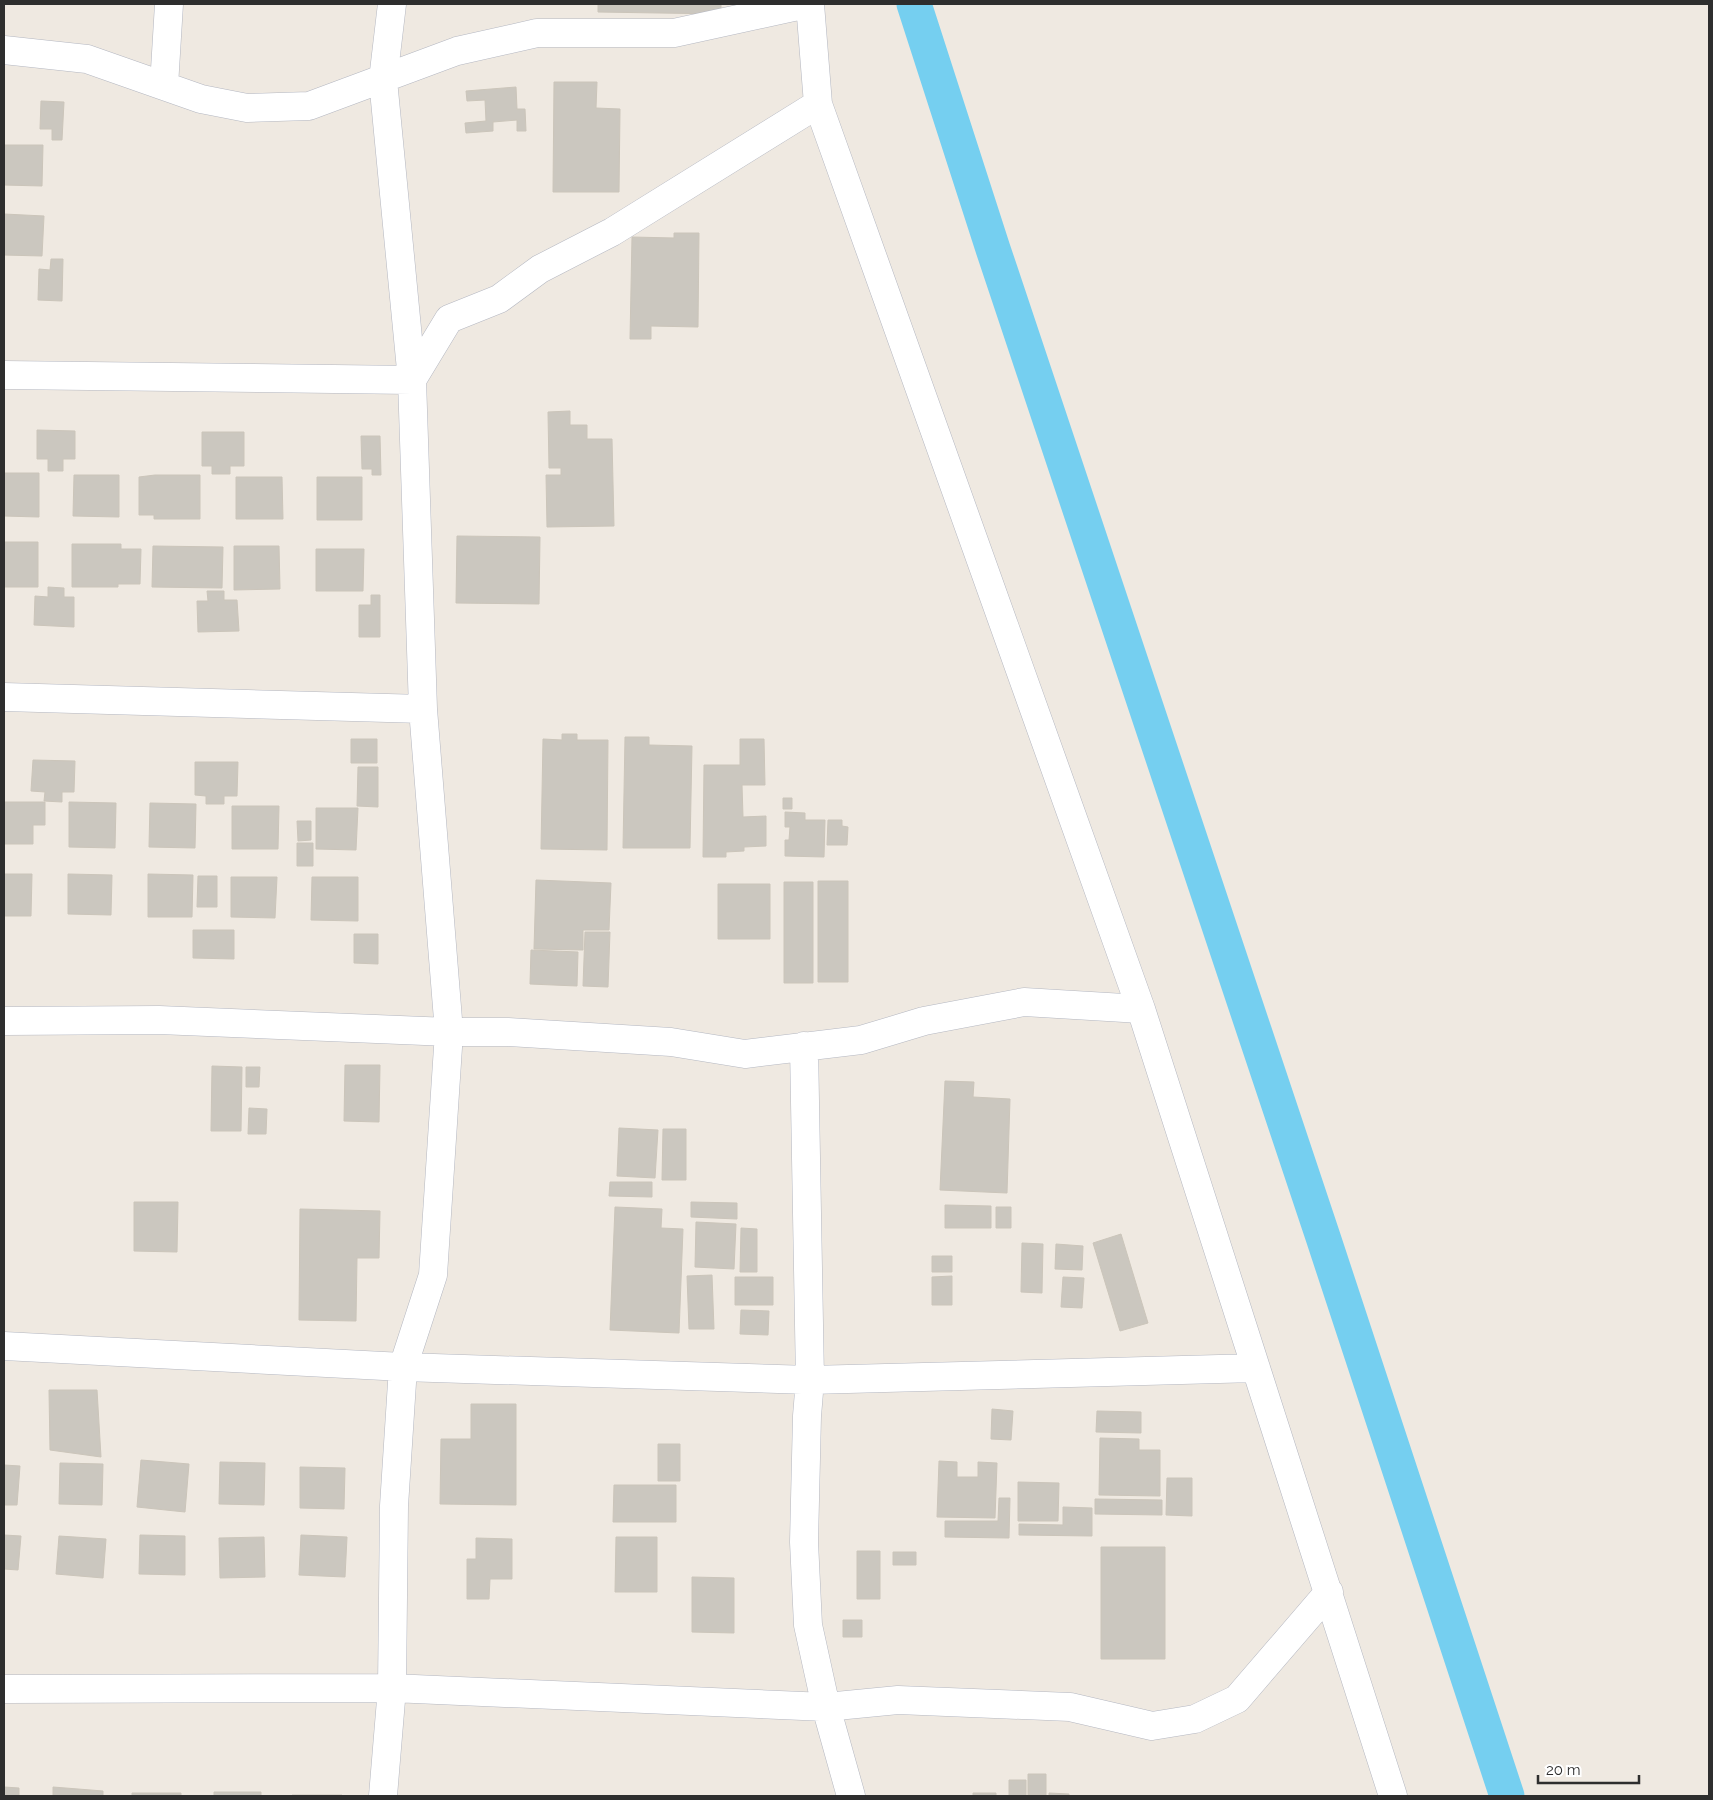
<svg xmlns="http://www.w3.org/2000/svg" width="1713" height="1800" font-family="Raleway,sans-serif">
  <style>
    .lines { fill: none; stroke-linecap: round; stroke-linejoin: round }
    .canal { stroke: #75cff0; stroke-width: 35 }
    .building { fill: #cbc7bf; stroke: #cbc5ba }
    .minor-casing { stroke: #b4b7c1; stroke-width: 29 }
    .minor { stroke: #fff; stroke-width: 28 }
  </style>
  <rect width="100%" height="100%" fill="#efe9e1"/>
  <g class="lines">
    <path class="canal" d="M914,4L993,249L1323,1237L1507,1796"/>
  </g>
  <path class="building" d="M598,4H721V14L598,12Z
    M554,82H597L596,108L620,109L619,192H553Z
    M516,87L517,109H525L526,131H517V120L493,122V131L466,133L465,123L486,121L485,100L467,101L466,91Z
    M41,101L64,102L62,140H52V129H40Z
    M4,145H43L42,186L4,185Z
    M4,214L44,216L42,256L4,255Z
    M674,233H699L698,327L651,326V339H630L632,237L674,238Z
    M51,259H63L62,301L38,300L39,269L50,270Z
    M570,411V425H587V439H612L614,526L547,527L546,475H561V468H549L548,412Z
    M37,430L75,431V459H63V471H48V459H37Z
    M202,432H244V466H230V474H212V466H202Z
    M361,436H380L381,475H372V469H362Z
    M4,473H39V517L4,516Z
    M74,475H119V517L73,516Z
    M155,475H200V519H154V515H139V477Z
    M236,477H282L283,519H236Z
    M317,477H362V520H317Z
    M457,536L540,537L539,604L456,603Z
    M4,542H38V587H4Z
    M72,544H121V549H141L140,584H118V587H72Z
    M153,546L223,547L222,588L152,587Z
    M234,546H279L280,589L234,590Z
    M316,549H364L363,591H316Z
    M48,587L64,588V597H74V627L34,625L35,596L48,597Z
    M207,591H224V600H237L239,631L198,632L197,601H208Z
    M371,595H380V637H359V605H371Z
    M562,734H577V740H608L607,850L541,849L543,739L562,740Z
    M625,737H649V745L692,746L690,848H623Z
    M351,739H377V763H351Z
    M740,739H764L765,785H742L743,817L766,816V846L744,847V851L726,852V857H703L704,765H740Z
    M33,760L75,761L74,792H62V802L44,801L45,792L31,791Z
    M195,762H238L237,796H224V804H206V796L195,795Z
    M358,767H378V807L357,806Z
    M783,798H792V809H783Z
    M4,802H45V825H33V844H4Z
    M69,802L116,803L115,848L69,847Z
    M150,803L196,804L195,848L149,847Z
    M232,806H279L278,849H232Z
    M316,808H358L356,850L316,849Z
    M785,812L805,813V820H825L824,857L785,856V840H789L790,827H785Z
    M828,820H842V826L848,827L847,845H827Z
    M297,821H311V840L298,841Z
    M297,843H313V866H297Z
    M4,874H32L31,916H4Z
    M68,874L112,875L111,915L68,914Z
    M148,874L193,875L192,917H148Z
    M198,876H217V907H197Z
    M231,877H277L275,918L231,917Z
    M312,877H358V921L311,920Z
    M536,880L611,883L609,930H583V950L534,949Z
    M818,881H848V982H818Z
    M784,882H813V983H784Z
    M718,884H770V939H718Z
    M193,930H234V959L193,958Z
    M585,932H610L608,987L583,986Z
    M354,934H378V964L354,963Z
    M531,950L578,952L577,986L530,984Z
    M345,1065H380L379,1122L344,1121Z
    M212,1066L242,1067L241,1131H211Z
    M246,1067H260L259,1087H246Z
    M945,1081L974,1082L973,1097L1010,1099L1007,1193L940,1190Z
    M249,1108L267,1109L266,1134H248Z
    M619,1128L658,1130L655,1178L617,1176Z
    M663,1129H686V1180H662Z
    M610,1182H652V1197L609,1196Z
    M134,1202H178L177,1252L134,1251Z
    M691,1202L737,1203V1219L691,1217Z
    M945,1205L991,1206V1228H945Z
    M615,1207L662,1209L661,1228L683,1229L679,1333L610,1330Z
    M996,1207H1011V1228H996Z
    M300,1209L380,1211L379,1258H357L356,1321L299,1320Z
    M696,1222L736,1224L734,1269L695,1267Z
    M741,1228L757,1229V1272H740Z
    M1121,1234L1148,1323L1120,1331L1093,1243Z
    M1022,1243L1043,1244L1042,1293L1021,1292Z
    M1056,1244L1083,1246L1082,1270L1055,1269Z
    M932,1256H952V1272H932Z
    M712,1275L714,1329H689L687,1276Z
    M952,1276V1305H932V1277Z
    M735,1277H773V1305H735Z
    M1063,1277L1084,1278L1082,1308L1061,1307Z
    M741,1310L769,1311L768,1335L740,1334Z
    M49,1390H97L101,1457L50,1450Z
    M471,1404H516V1505L440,1504L441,1439H471Z
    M992,1409L1013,1411L1011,1440L991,1439Z
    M1097,1411L1141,1412V1433L1096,1432Z
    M1100,1438L1139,1439V1450H1160V1496L1099,1495Z
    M658,1444H680V1481H658Z
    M141,1460L189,1464L185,1512L137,1507Z
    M939,1461L957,1462V1477H978V1462L997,1463L995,1518L937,1517Z
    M220,1462L265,1463L264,1505L219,1504Z
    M60,1463L103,1464L102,1505L59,1504Z
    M4,1465L20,1466L17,1505H4Z
    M300,1467L345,1468L344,1509L300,1508Z
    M1167,1478H1192V1516L1166,1515Z
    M1018,1482L1059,1483L1058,1521H1018Z
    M614,1485H676V1522H613Z
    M999,1498H1010L1009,1538L945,1537V1521H998Z
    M1095,1499L1162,1500V1515L1095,1514Z
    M1063,1507L1092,1508V1536L1019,1535V1524L1063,1525Z
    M4,1535L21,1536L18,1570L4,1569Z
    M140,1535L185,1536V1575L139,1574Z
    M301,1535L347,1537L345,1577L299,1575Z
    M59,1536L106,1539L103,1578L56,1574Z
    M264,1537L265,1577L220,1578L219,1538Z
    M616,1537H657V1592H615Z
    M476,1538L512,1539V1579H490L489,1599H467V1559H476Z
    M1101,1547H1165V1659H1101Z
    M857,1551H880V1599H857Z
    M893,1552H916V1565H893Z
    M692,1577L734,1578V1633L692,1632Z
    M843,1620H862V1637H843Z
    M1028,1774H1046V1795H1028Z
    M1009,1780H1026V1796H1009Z
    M4,1787L19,1788V1796H4Z
    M53,1787L103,1791V1796H53Z
    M214,1792H261V1796H214Z
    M132,1793H181V1796H132Z
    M973,1793H996V1796H973Z
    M1049,1793L1069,1794V1796H1049Z
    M292,1795H342V1796H292Z"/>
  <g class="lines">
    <g class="minor-casing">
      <path id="minor" d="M810,4L818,104L1141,1009L1393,1796
        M4,50L87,59L201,99L247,108L309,106L457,51L537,33H674L807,4
        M164,86L169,4
        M4,375L412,380L449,319L499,299L540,269L612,232L818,104
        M4,697L423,709
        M4,1021L159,1020L449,1032H508L671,1042L745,1054L861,1040L924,1021L1024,1002L1141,1009
        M804,1046L810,1380L807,1416L804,1542L808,1625L826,1707L851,1796
        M4,1346L403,1367L810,1380L1256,1368
        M4,1689L392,1688L826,1707L898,1700L1070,1707L1152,1726L1195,1719L1237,1699L1329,1592
        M383,1796L392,1688L394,1506L403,1367L433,1275L449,1032L423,709L412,380L383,80L392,4"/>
    </g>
    <use href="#minor" class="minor"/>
  </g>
  <rect width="1713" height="1800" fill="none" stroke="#2e2e2e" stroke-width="10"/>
  <path d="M1538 1775v8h101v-8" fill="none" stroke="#2e2e2e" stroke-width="2.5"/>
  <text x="1546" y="1775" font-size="15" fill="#2e2e2e" stroke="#ffffff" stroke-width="4" paint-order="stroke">20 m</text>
</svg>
